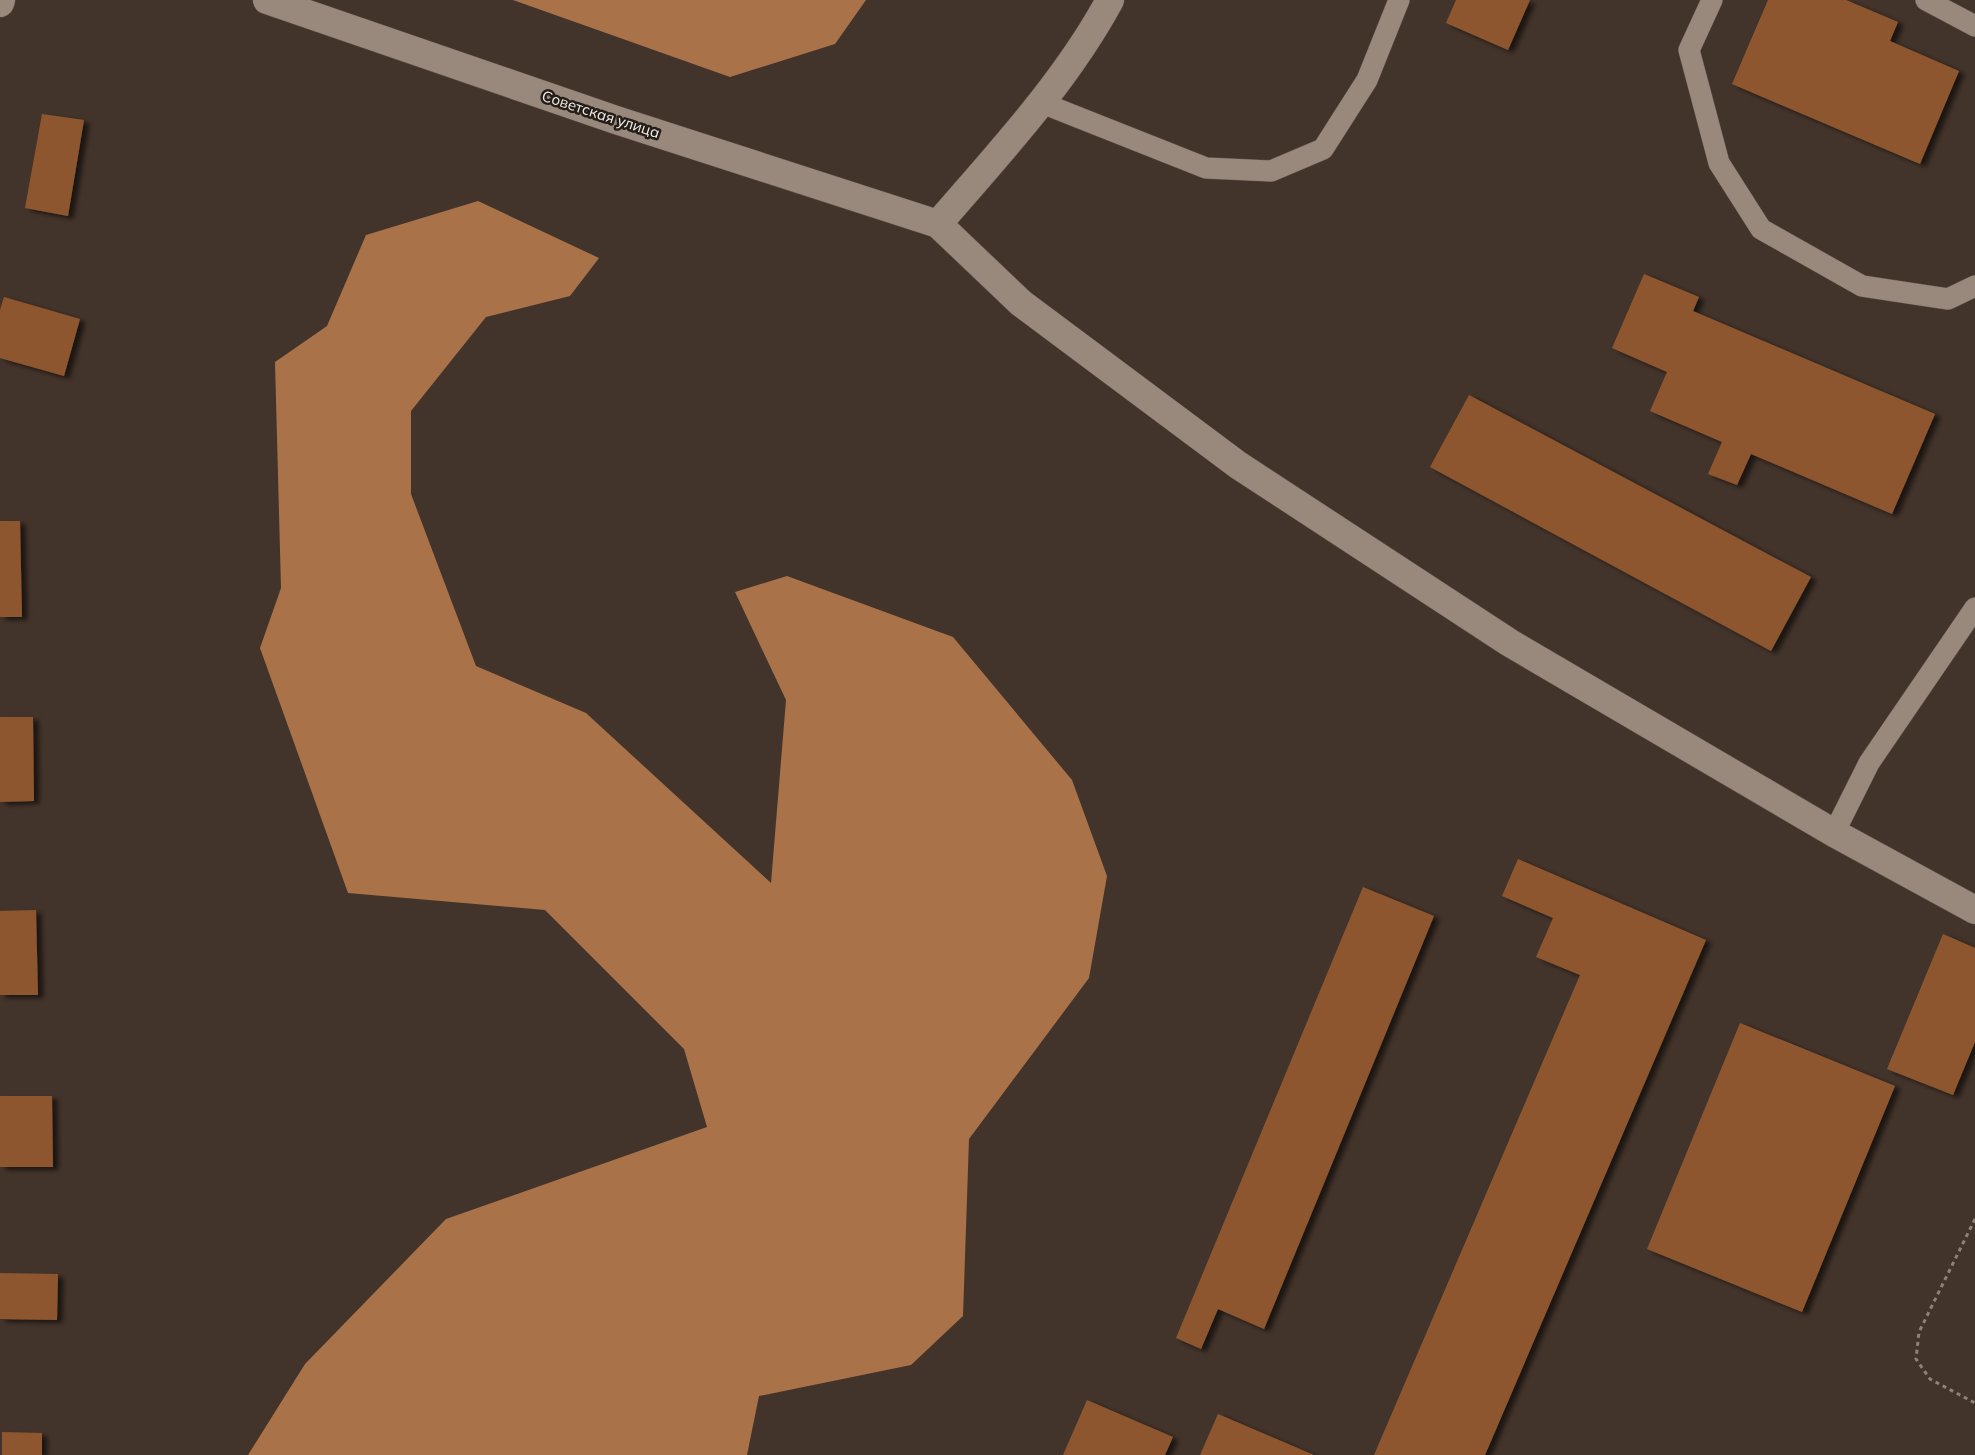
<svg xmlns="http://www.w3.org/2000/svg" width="1975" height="1455" font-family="Mulish,sans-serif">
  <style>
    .water { fill: #a97249 }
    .building { fill: #8d572f; filter: url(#shadow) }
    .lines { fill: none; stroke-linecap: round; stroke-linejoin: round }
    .service-casing { stroke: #5e524a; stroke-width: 22 }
    .minor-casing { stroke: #5e524a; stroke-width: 29 }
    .tertiary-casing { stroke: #5e524a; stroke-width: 29 }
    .path { stroke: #8e8179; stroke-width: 3; stroke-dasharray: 4 4; stroke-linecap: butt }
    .service { stroke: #99887c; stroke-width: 21 }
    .minor { stroke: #99887c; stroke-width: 28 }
    .tertiary { stroke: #99887c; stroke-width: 28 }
    .labels { text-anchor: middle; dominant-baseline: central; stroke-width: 5; stroke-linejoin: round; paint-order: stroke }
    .street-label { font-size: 15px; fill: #f4ebe5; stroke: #241e19 }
  </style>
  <defs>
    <filter id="shadow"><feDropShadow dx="5.5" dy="3" stdDeviation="2.5" flood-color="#0009"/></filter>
  </defs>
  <rect width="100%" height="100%" fill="#43342b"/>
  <path class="water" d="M513,0H866L835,44L730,77Z
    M478,201L599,258L570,296L486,317L411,411V494L476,666L586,713L771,883L786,700L735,592L787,576L953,637L1072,780L1107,876L1089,978L969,1139L963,1316L911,1365L759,1396L747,1455H248L305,1364L446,1219L707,1127L684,1049L545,910L348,893L260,648L281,588L275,362L327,326L366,235Z"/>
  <path class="building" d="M1456,0H1530L1508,50L1446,23Z
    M1768,0H1846L1898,22L1890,41L1959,71L1920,164L1732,84Z
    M42,114L84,120L68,216L25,208Z
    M1644,274L1699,297L1693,311L1935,414L1892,514L1751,454L1737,485L1708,474L1722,442L1650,411L1667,372L1612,348Z
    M4,297L80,319L64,376L0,358V310Z
    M1469,395L1811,577L1771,651L1430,467Z
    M0,521H20L22,617H0Z
    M0,717H33L34,801L0,802Z
    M1518,859L1706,940L1485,1455H1374L1580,975L1536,957L1553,918L1502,896Z
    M1363,887L1434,916L1264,1329L1218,1309L1201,1349L1176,1338Z
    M36,910L38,995H0V911Z
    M1943,934L1975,948V1042L1953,1095L1887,1069Z
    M1740,1023L1895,1086L1802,1312L1647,1249Z
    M0,1096H52L53,1167H0Z
    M0,1273L58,1274L57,1320L0,1319Z
    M1087,1400L1173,1437L1165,1455H1063Z
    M1218,1414L1314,1455H1200Z
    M2,1432L42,1433V1455H2Z"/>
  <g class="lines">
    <g class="service-casing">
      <path id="service" d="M1712,0L1689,50L1719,163L1761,229L1862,286L1948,299L1975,286
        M1926,0L1975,26
        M1042,103L1206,168L1271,171L1323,149L1367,80L1399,0
        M1834,833L1869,763L1975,608"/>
    </g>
    <g class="minor-casing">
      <path id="minor" d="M267,0L616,120L938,224
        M0,3L1,0"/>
    </g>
    <g class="tertiary-casing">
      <path id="tertiary" d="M1110,0C1065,83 999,153 938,224L1021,303L1238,465L1510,643L1834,833L1975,910"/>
    </g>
    <path class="path" d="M1975,1219L1919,1332L1916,1359L1930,1379L1975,1403"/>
    <use href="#service" class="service"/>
    <use href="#minor" class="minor"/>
    <use href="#tertiary" class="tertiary"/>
  </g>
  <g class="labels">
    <g class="street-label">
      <text transform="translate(601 114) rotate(18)">Советская улица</text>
    </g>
  </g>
</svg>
